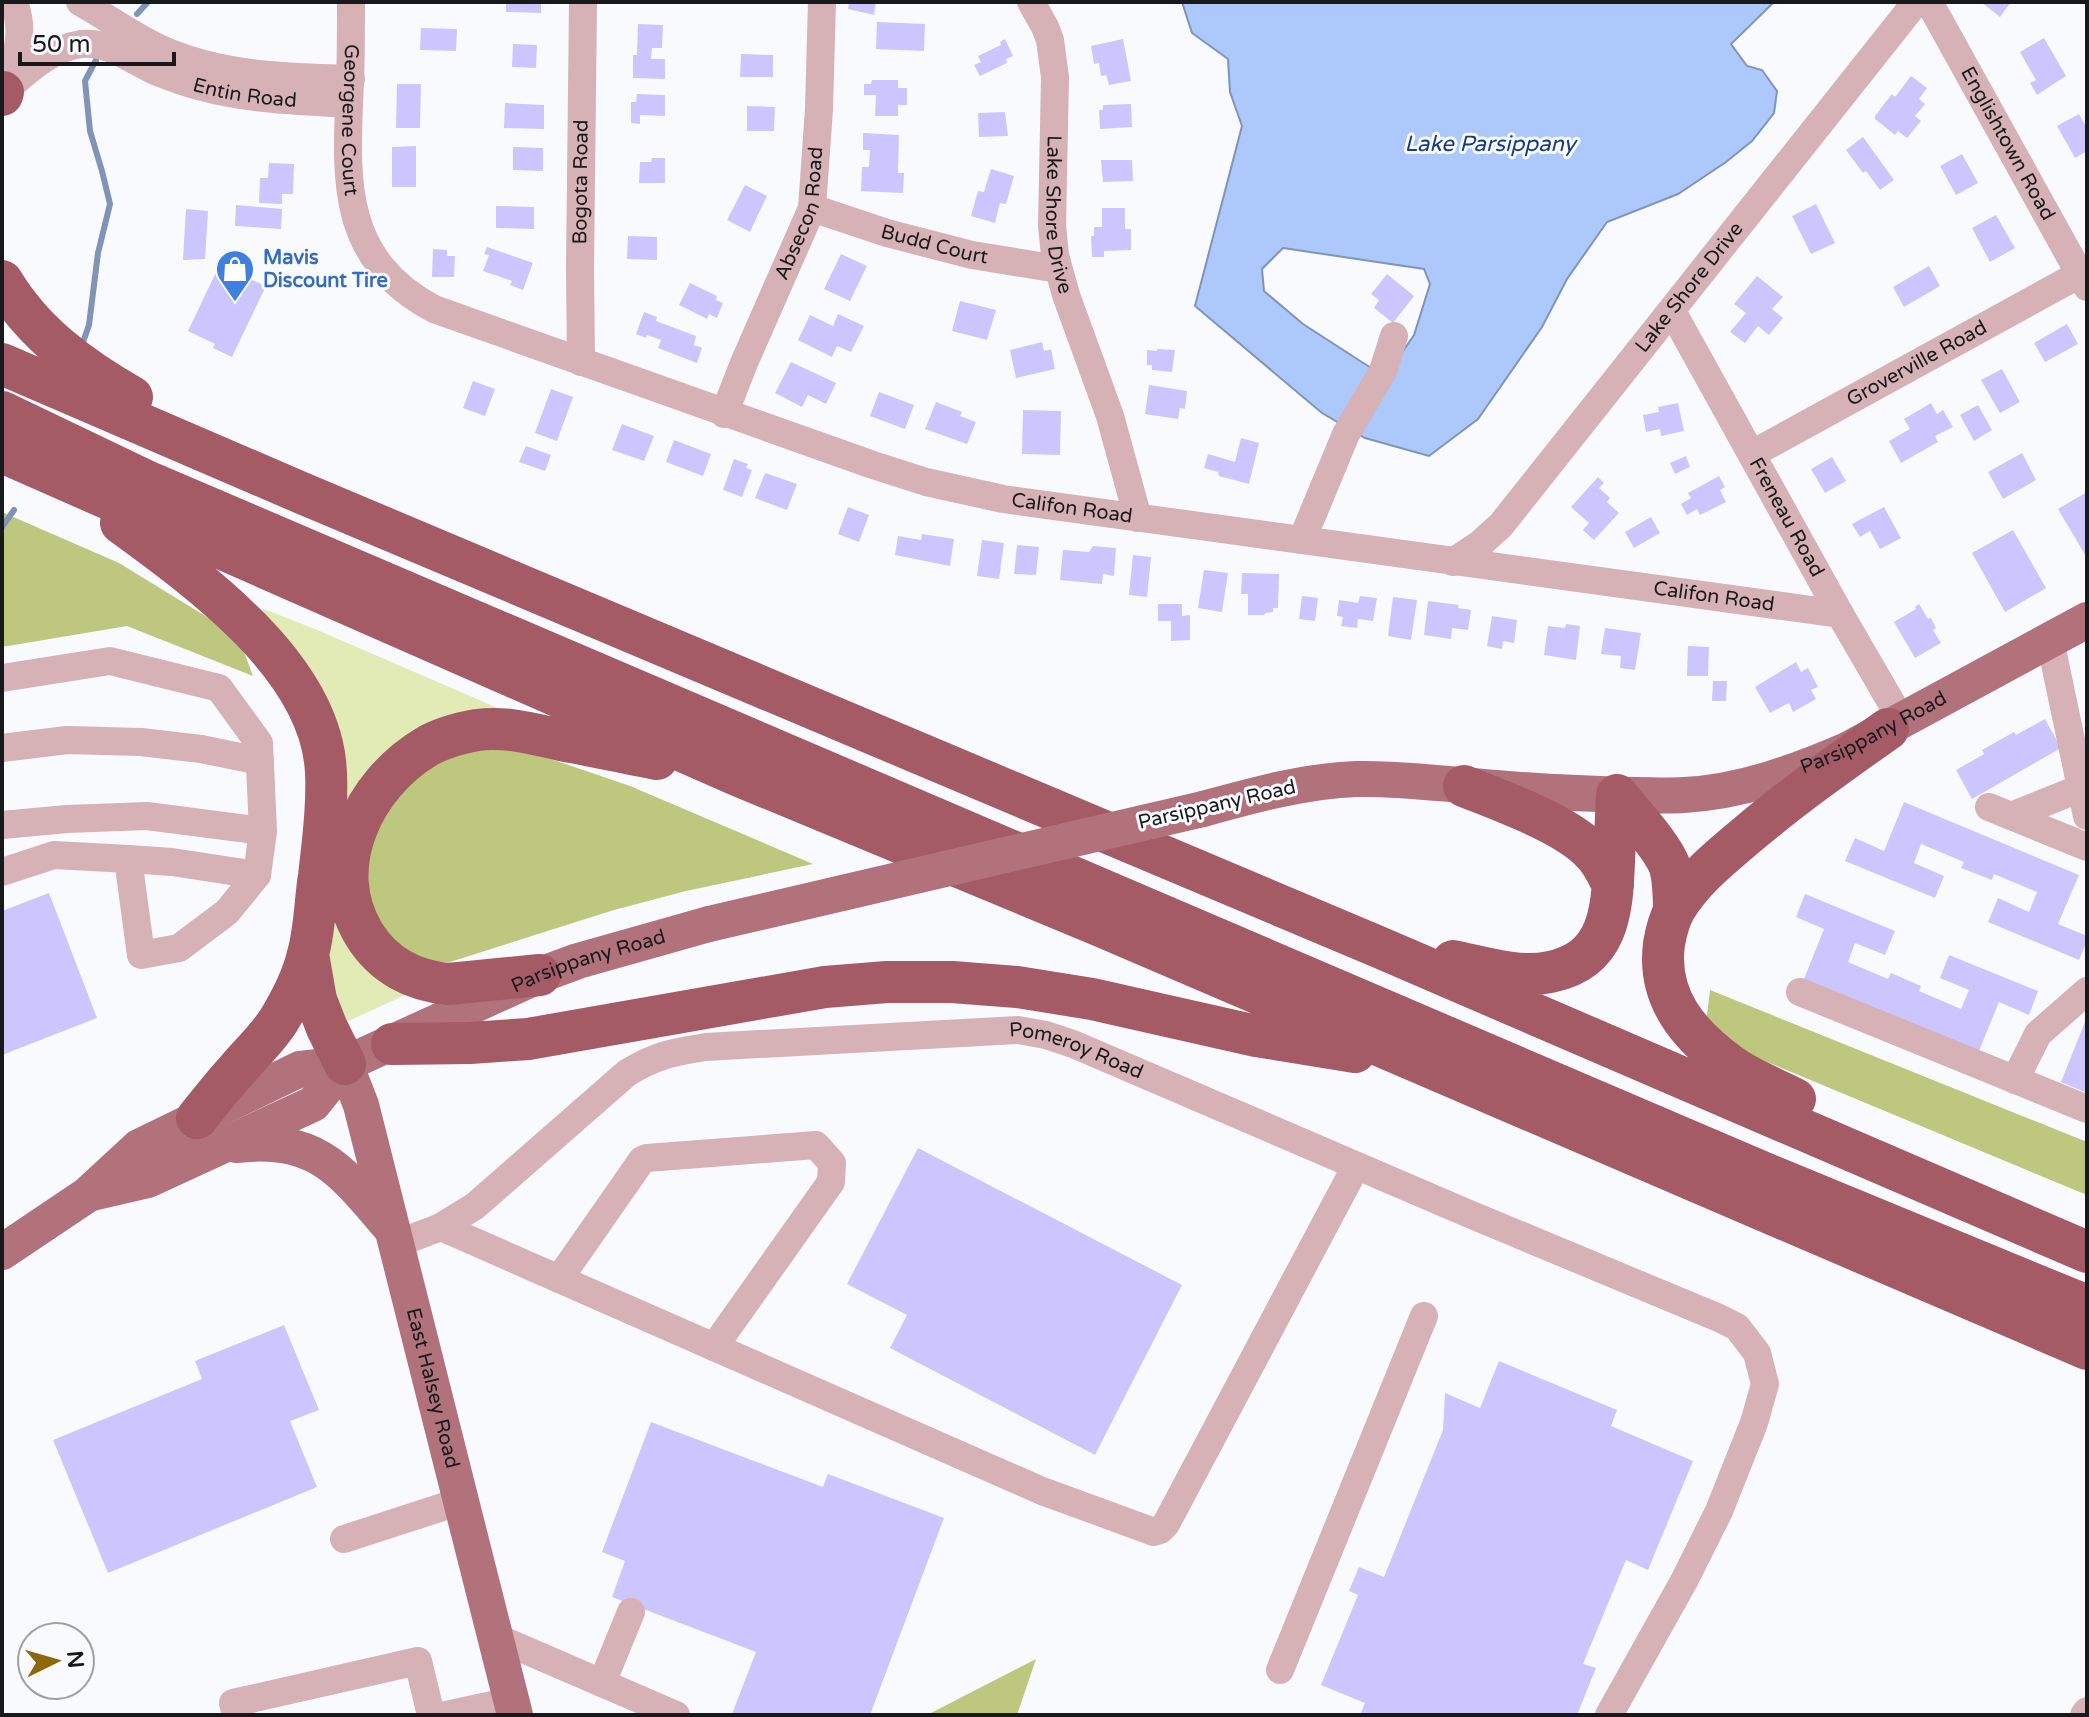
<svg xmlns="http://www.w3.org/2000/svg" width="2089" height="1717" font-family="'Varela Round',sans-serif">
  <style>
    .green { fill: #e2eab6 }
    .forest { fill: #bdc77e }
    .water { fill: #adc9fb; stroke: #8094b8; stroke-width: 2; fill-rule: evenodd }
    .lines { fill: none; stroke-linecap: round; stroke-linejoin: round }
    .stream { stroke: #8094b8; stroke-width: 6 }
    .building { fill: #cbc6fe }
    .minor { stroke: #d6b1b5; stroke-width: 28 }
    .major { stroke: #b2727b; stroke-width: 36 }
    .highway { stroke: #a45b66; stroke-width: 42 }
    .major-bridge { stroke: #b2727b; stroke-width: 36 }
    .labels { text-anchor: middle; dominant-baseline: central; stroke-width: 6; stroke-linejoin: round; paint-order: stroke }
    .street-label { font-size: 20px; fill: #18191b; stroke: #f9fafe }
    .shop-label { font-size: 20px; font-weight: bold; fill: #366cbe; stroke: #f9fafe; text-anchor: start }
    .water-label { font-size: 22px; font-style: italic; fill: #173b82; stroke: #f9fafe }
  </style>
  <rect width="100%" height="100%" fill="#f9fafe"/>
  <path class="green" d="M264,609L315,629L512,714L414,991L344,1023L324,972L339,791L259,615Z"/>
  <path class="forest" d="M2,512L119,563L238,636L253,676L127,626L2,647Z
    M478,744L545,757L630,786L813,864L686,891L614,910L450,962H434L418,959L392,940L370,903L367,859L384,810L422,768Z
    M1710,990L2087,1142V1195L1719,1042L1705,1032Z
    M1036,1659L1017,1715H927Z"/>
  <path class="water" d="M1182,2H1774L1731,44L1747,66L1762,70L1777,91L1774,113L1752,141L1726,162L1678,194L1607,222L1567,279L1542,327L1478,419L1429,456L1365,438L1322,413L1195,306L1242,126L1230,92L1228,59L1192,33ZM1283,248L1424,269L1430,284L1414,335L1385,377L1303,324L1264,291L1262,269Z"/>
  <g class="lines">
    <path class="stream" d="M137,14L148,2
      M82,345L89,325L98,253L110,204L102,171L90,131L85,81L96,60
      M2,527L14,510"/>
  </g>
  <path class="building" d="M506,2H541V13L506,12Z
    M849,2H876L874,15L848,9Z
    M1981,2H2011L2000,17Z
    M877,22L925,24L924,51L876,49Z
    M638,24L663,25L662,48H652L651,59H665V79L633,78V55H637Z
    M421,28L457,29L456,51L420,50Z
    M2044,38L2066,76L2037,95L2030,83L2036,80L2020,52Z
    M1005,39L1013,56L1006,59L1007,63L980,76L974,65L981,62L978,56L1001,45L1000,42Z
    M1123,39L1131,81L1109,85L1106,75L1101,76L1099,63L1094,64L1091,46Z
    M513,44L537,45L536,68L512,67Z
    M741,54L773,55V77H740Z
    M1911,76L1927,88L1919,99L1925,104L1915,116L1921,121L1907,138L1898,131L1895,135L1875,119V116L1892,94L1895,97Z
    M872,80H898V88H907V105H898V116H875L876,95H864V84H871Z
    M397,84H421L420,128H396Z
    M637,94L665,95V116L640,115V124L631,123V102H636Z
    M505,103L544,105V129L504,128Z
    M1131,104L1132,127L1100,129L1099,110H1103V105Z
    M747,106L775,107L774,131H747Z
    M1005,112L1008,136L979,137L978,113Z
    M2079,114L2087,128V151L2075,158L2057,126Z
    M863,133L899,135L898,173H904L903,193L861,191L862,167H869L870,150H863Z
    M1863,137L1894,180L1880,190L1866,171L1863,173L1846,150Z
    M416,146V187H392V147Z
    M513,147L543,148V171L513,170Z
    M1962,154L1978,183L1956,195L1940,166Z
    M652,158H665V183H639L640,162H651Z
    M1101,160H1132L1133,181L1103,182Z
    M269,163L294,164L293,194H282V204L259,203L260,178H268Z
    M991,169L1014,176L1006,204L1000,203L995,223L971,216L978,191L984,192Z
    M745,185L767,196L750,232L727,220Z
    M1816,204L1835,243L1811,254L1792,216Z
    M236,205L282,209L281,229L235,226Z
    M496,206L534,207V229L496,228Z
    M1102,208H1125V229H1131V250L1104,251V257H1092L1091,236H1094V227H1102Z
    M186,209L208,211L205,259L183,260Z
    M1996,215L2015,248L1990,262L1972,228Z
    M628,236L657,237V260L627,259Z
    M487,247L533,263L523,290L510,285L512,281L483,271L489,255L484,254Z
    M433,249L447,250V256H455L454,277H432Z
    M841,254L867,266L850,301L824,289Z
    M219,266L266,286L232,357L213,348L215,344L188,331Z
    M1929,266L1940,286L1904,307L1893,287Z
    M1387,274L1414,296L1393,323L1374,308L1379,300L1371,294Z
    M1757,276L1783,297L1772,309L1783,318L1769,335L1758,326L1745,343L1730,332L1746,313L1734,304Z
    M690,283L717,296L716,300L723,303L717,318L709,314L707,319L679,305Z
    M960,301L996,310L987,340L952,331Z
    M644,312L657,317L656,321L696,336L694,345L702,348L697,363L658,348L661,340L647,335L646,338L636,334Z
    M838,314L864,326L851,352L837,346L832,357L798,340L810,315L833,326Z
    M2067,324L2078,344L2045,362L2034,343Z
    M1042,342L1044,351L1051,349L1055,369L1016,378L1010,350Z
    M1157,349L1175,350L1172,372L1152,370V365H1147V350L1157,351Z
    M791,362L836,383L826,404L808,395L802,407L775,393Z
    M2002,369L2020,402L2000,413L1981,380Z
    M473,381L495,389L485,416L463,408Z
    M1149,385L1187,391L1185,409L1180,408L1178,419L1145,414Z
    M551,389L573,397L557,441L535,433Z
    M879,392L914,405L905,429L870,416Z
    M936,402L962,412L960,416L976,422L967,444L925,429Z
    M1678,403L1684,431L1661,436L1660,429L1646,432L1643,415L1659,412L1658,407Z
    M1931,403L1937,414L1943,410L1953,427L1935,436L1938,442L1901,463L1889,441L1910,429L1904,419Z
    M1978,405L1992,430L1974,441L1960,415Z
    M1023,410L1061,411L1060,455L1022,454Z
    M622,424L654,436L644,461L612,450Z
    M1241,438L1259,443L1249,484L1219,476L1218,472L1204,468L1208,454L1235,462Z
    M674,440L711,454L703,476L666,462Z
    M526,446L551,455L545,471L519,462Z
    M2022,453L2036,480L2003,499L1988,472Z
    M1686,456L1690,467L1675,474L1670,463Z
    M1832,457L1846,481L1825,493L1811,469Z
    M734,459L748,464L746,468L752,470L742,497L723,490Z
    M765,473L797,484L787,510L755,498Z
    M1719,476L1725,487L1720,490L1726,502L1700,515L1697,509L1687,515L1681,504L1691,498L1688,493Z
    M1598,477L1604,483L1599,488L1610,498L1607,502L1619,513L1594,540L1583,530L1589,523L1571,507Z
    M2087,492V558L2058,509Z
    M848,507L869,515L859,542L838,534Z
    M1884,507L1901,538L1880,549L1870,531L1860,537L1852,524Z
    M1651,517L1660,533L1634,548L1625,532Z
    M2013,530L2046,588L2005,612L1972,553Z
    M922,534L954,539L950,566L895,555L898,536L921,540Z
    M982,540L1004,543L999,579L977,576Z
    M1017,545L1039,547L1036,575L1014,574Z
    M1093,546L1116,548L1114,576L1103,574L1102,584L1060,580L1063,550L1089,552Z
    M1133,555L1151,557L1147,597L1129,595Z
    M1204,570L1228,573L1222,612L1198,608Z
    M1242,573L1279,574L1278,608H1273V612L1266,613L1264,615H1248V594H1241Z
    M1302,596L1318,598L1315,621L1299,619Z
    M1360,596L1377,598L1373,621L1358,619L1357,628L1341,626L1343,617L1337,616L1339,600L1358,603Z
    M1393,597L1417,600L1411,640L1388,636Z
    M1428,601L1459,605L1458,608L1471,610L1468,630L1452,628L1451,639L1424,635Z
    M1158,604H1182V616L1190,615V640L1171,641V621H1158Z
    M1919,604L1928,619L1931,618L1936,628L1933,630L1941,643L1915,658L1894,622L1916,609L1915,607Z
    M1492,616L1517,620L1514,643L1503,641L1502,649L1487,646Z
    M1566,624L1580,626L1576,660L1544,655L1548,626L1565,628Z
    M1605,628L1641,633L1635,670L1620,668L1621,656L1601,654Z
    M1688,646L1709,647L1708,676H1687Z
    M1796,662L1801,672L1808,668L1818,687L1811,690L1816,699L1793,712L1789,703L1770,713L1755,687Z
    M1713,681H1727L1726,701H1712Z
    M2045,719L2061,748L1972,799L1956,770L1984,754L1982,750L2014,732L2016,735Z
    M1904,802L2079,875L2058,924L2087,936V941L2079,960L1988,922L1998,898L2029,912L2037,892L1994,874L1992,880L1961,868L1964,862L1921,844L1914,863L1944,876L1935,898L1845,861L1855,838L1884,851Z
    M49,893L97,1018L2,1055V911Z
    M1805,894L1895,931L1885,955L1855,943L1848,962L1888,979L1891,973L1921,986L1919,991L1961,1009L1969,990L1940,978L1949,955L2038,991L2029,1015L1999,1002L1979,1051L1804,979L1824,929L1796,917Z
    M2087,1017V1093L2061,1082Z
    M918,1148L1182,1285L1095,1455L890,1348L907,1315L847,1284Z
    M284,1325L319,1410L290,1421L317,1487L108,1573L53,1440L202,1379L195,1361Z
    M1499,1361L1617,1410L1611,1426L1693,1461L1648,1570L1626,1560L1583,1664L1596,1668L1577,1715H1360L1365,1703L1321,1685L1358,1595L1349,1591L1359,1567L1384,1577L1443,1430L1445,1393L1480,1408Z
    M651,1422L823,1487L828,1474L944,1518L870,1715L732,1714L756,1652L612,1597L625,1561L602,1552Z"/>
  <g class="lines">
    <g class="minor">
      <path d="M80,2C107,17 132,36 161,49C221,76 286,77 351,79"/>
      <path id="s1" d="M351,2C351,29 351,56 350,82C346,176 338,258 434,309L873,465L926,482L1003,499L1840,614"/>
      <path id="s2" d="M1031,2L1045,27L1050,40L1055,77L1052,226L1055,255L1066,295L1110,416L1138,518"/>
      <path id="s3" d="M1929,2L2087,287"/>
      <path d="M5,88C16,57 26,35 14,2"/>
      <path id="s4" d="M3,92C26,72 49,49 81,44C108,41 131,60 155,71C170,77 186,83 202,87C250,100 300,101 349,104"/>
      <path id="s5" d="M812,208L887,233L972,255L1058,269"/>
      <path id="s6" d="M1672,311L1840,614L1902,721"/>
      <path id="s7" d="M581,362L580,269L583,2"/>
      <path id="s8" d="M724,414L744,363L812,208L819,109L822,2"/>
      <path id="s9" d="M1752,454L2080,274"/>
      <path d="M1302,540L1346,434L1383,371L1394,336"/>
      <path id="s10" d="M1453,562L1480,544L1501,525L1916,2"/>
      <path d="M2050,640L2087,816"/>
      <path d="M2,678L110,661L219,688L259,743L263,831L257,875L227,912L179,948L141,955L128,859L54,855L2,872"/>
      <path d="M2,748L67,740L141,742L201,749L260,761"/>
      <path d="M1989,807L2087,847"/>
      <path d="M2011,816L2081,788"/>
      <path d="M2,825L67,819L147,816L263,831"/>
      <path d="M128,859L172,862L257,875"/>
      <path d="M1800,992L2087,1109"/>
      <path d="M2015,1080L2038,1034L2087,991"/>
      <path d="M441,1227L1042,1491L1154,1532L1160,1530L1166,1524L1356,1166"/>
      <path id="s11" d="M396,1244L441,1227L475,1206L627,1073C656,1055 674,1052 706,1047L1018,1030L1046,1035L1073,1044L1467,1213L1719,1318L1737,1327L1757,1353L1765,1384L1754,1423L1719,1511L1684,1581L1609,1715"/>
      <path d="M559,1279L642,1160L647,1158L816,1145L832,1163L831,1182L714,1347"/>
      <path d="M344,1539L461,1501"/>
      <path d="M495,1637L676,1715"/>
      <path d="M1280,1670L1424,1316"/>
      <path d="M602,1683L631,1612"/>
      <path d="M236,1715L233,1703L418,1661L431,1715"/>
      <path d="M446,1715L511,1701"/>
      <path d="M2084,1715L2087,1711"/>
    </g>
    <g class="major">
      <path id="s12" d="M1203,809C1254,795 1304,781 1357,779C1403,778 1451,785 1497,788C1543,792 1589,794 1636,795C1652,795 1668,796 1684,795C1741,792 1796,772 1847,750L2087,620"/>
      <path id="s13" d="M345,1064L361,1105L515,1715"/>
      <path d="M236,1145C317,1136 341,1170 389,1226"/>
      <path d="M92,1193L148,1180L313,1104L345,1064"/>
      <path id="s14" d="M2,1252L87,1195L139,1147L300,1069L345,1064L540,975L578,961L709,924"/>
    </g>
    <path class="highway" d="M2,95L3,92
      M2,281C33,333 81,368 132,397
      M2,364L297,491L1381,948L2087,1252
      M2,412L144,480L1769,1175L2087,1306
      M2,452L737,775L1101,926L2087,1349
      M121,523C196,578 313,661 325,761C329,794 323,842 319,876C315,901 315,929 308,954C303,977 291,1000 279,1020C267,1039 250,1054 236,1071C222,1086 210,1102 197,1118
      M1464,786C1501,801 1567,824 1593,853C1602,862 1607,874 1613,885
      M1617,795C1632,814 1662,845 1670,867C1674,882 1674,896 1674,911
      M308,954L316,1000L327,1028L345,1064
      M1453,961C1483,967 1519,979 1550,972C1609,960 1612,912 1614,862C1615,840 1616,817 1617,795
      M540,975L449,984C413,981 383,965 364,934C323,867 364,784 426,747C441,738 460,733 477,730C506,726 534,734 561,740C593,746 625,753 657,759
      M392,1044L470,1043L528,1039L825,987L887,982H952L1017,987L1092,999L1256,1036L1355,1052
      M1795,1099C1774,1088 1749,1079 1730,1065C1688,1034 1657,998 1664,944C1666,932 1669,920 1675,909C1693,879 1721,857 1747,835C1792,797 1840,763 1888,729"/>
    <path class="major-bridge" d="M709,924L1203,809"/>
  </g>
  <defs>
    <g id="shop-pin" transform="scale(2)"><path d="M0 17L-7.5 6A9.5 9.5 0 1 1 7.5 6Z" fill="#3f7fe0" stroke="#f9fafe"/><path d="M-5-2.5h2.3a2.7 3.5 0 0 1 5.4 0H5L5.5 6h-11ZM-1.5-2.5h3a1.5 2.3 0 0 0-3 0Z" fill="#fff"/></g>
  </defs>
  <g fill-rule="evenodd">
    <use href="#shop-pin" x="235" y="269"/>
  </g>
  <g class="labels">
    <g class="street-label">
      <text stroke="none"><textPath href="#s4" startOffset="266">Entin Road</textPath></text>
      <text stroke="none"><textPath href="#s1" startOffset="118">Georgene Court</textPath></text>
      <text stroke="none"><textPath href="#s3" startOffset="162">Englishtown Road</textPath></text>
      <text stroke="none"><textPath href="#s7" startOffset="180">Bogota Road</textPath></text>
      <text stroke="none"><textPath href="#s8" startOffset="216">Absecon Road</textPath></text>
      <text stroke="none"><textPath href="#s2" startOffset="218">Lake Shore Drive</textPath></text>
      <text stroke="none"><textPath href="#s5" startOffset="128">Budd Court</textPath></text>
      <text stroke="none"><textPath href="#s10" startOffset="364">Lake Shore Drive</textPath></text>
      <text stroke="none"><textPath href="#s9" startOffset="188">Groverville Road</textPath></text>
      <text stroke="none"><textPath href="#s1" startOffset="1010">Califon Road</textPath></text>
      <text stroke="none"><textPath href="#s6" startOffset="236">Freneau Road</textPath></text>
      <text stroke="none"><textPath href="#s1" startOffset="1658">Califon Road</textPath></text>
      <text stroke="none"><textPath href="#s12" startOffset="686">Parsippany Road</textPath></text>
      <text transform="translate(1217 805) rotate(-13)">Parsippany Road</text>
      <text stroke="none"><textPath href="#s14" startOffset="662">Parsippany Road</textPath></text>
      <text stroke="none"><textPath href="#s11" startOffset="748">Pomeroy Road</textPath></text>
      <text stroke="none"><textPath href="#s13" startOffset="336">East Halsey Road</textPath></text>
    </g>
    <g class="shop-label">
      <text x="263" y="258">Mavis<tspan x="263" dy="23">Discount Tire</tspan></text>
    </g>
    <g class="water-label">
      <text x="1490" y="144">Lake Parsippany</text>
    </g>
  </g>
  <rect width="2089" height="1717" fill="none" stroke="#18191b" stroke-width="8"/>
  <g transform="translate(56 1661) rotate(85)"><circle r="38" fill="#f9fafe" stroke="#9fa0a3" stroke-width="2"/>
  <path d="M0-6L14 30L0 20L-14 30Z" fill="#8f680c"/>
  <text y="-12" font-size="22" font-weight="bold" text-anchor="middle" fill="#18191b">N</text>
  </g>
  <path d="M20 52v12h154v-12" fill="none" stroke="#18191b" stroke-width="4"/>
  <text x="32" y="52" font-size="24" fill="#18191b" stroke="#f9fafe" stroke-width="6" paint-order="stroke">50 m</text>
</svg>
